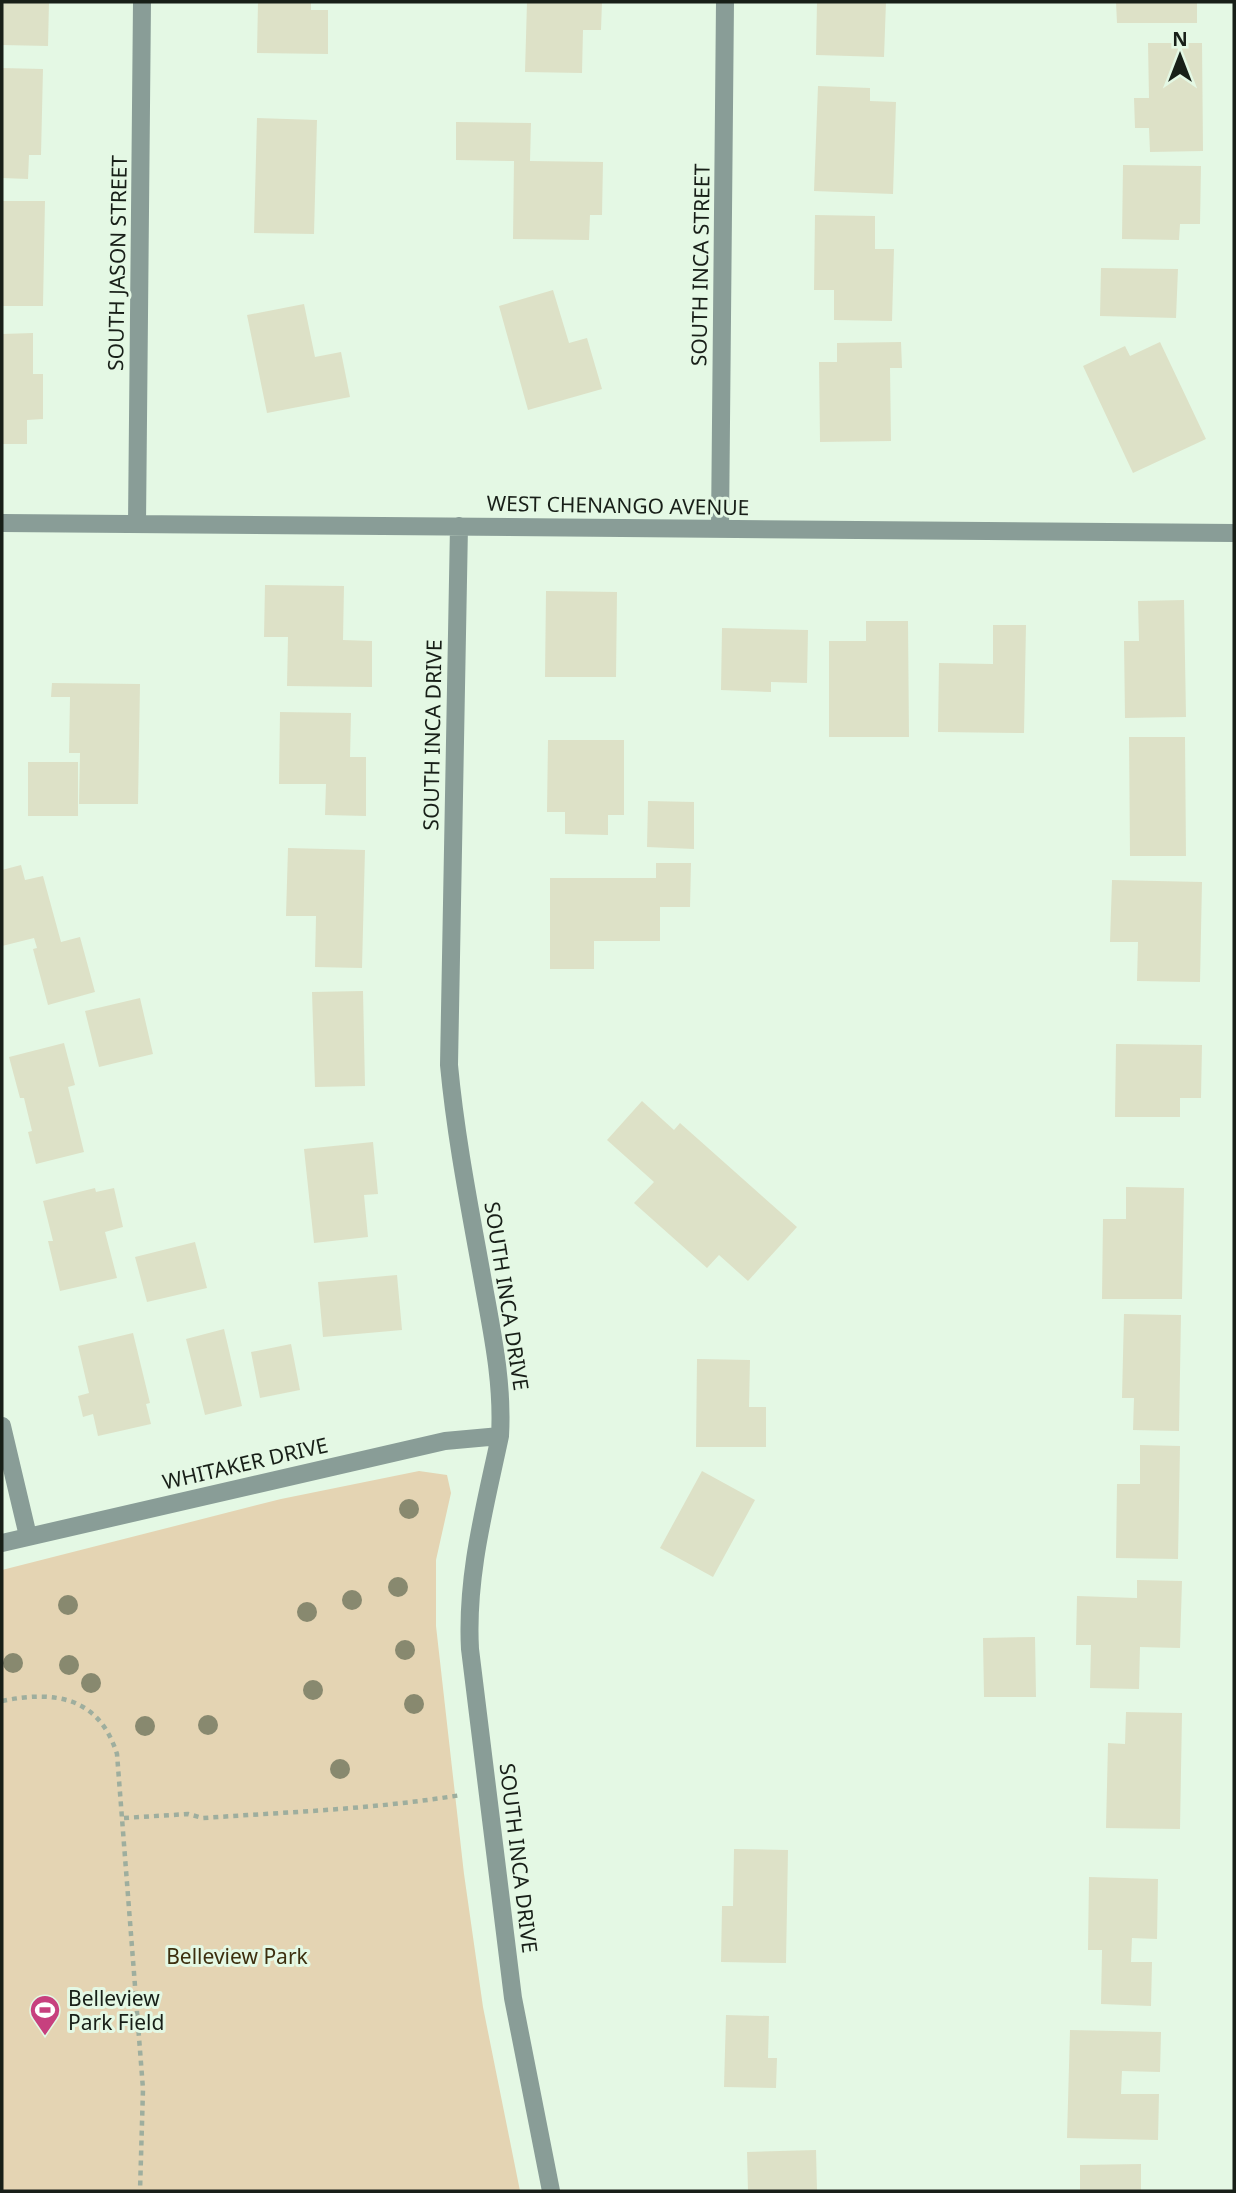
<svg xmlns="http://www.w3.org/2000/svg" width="1236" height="2193" font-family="'Noto Sans',sans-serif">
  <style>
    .green { fill: #e4d4b3 }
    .building { fill: #dde1c7 }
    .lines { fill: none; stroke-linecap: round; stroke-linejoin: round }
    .path { stroke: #9eae9e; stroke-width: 4.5; stroke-dasharray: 5 5; stroke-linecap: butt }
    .minor { stroke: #899d97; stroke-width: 18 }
    .tree { fill: #88896f }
    .labels { text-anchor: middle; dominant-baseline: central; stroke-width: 6; stroke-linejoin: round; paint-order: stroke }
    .street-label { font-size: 21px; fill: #181f18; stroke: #e4f8e4 }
    .park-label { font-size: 21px; fill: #3d2f0f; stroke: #e4f8e4 }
    .poi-label { font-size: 21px; fill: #181f18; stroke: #e4f8e4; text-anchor: start }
  </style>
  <rect width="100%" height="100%" fill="#e4f8e4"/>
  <path class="green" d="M419,1471L447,1475L451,1493L436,1560V1626L464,1874L483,2007L520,2191H2V1570L281,1499Z"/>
  <path class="building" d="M2,2H49L48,46L2,45Z
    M258,2H311V10H328V54L257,53Z
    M527,2H602L601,30H583L582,73L525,72Z
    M817,2H886L884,57L816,55Z
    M1116,2H1197V23H1117Z
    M1148,43H1202L1203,151L1150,152L1149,128H1135L1134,98H1149Z
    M2,68L43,69L41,155H29L28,179L2,178Z
    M818,86L870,88V101L896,102L893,194L814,191Z
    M257,118L317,120L314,234L254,233Z
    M456,122L531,123L530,161L603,162L602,215H590L589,240L513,239L514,161L456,160Z
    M1123,165L1201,166L1200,224H1180L1179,240L1122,239Z
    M2,201H45L43,306H2Z
    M815,215L875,216V249H894L892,321L834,320V290H814Z
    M1101,268L1178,269L1176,318L1100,316Z
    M553,290L569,343L587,338L602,389L528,410L499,306Z
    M304,304L315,357L341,352L350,397L267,413L247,315Z
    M33,333V374H43V419L27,420V444H2V334Z
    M901,342L902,368H890L891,441L820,442L819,362H837V343Z
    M1160,342L1206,439L1133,473L1083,366L1125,346L1130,356Z
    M265,585L344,586L343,640L372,641V687L287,686L288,637H264Z
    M546,591L617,592L616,677H545Z
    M1184,600L1186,717L1125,718L1124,641H1139L1138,601Z
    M866,621H908L909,737H829V641H866Z
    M993,625H1026L1024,733L938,732L939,663L993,664Z
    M722,628L808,630L807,683L771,682V692L721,690Z
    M52,683L140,684L138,804H79L80,753H69L70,697H51Z
    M280,712L351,713L350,757H366V816L325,815L326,784H279Z
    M1129,737H1185L1186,856H1130Z
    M548,740H624V815H608V835L565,834V812H547Z
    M28,762H78V816H28Z
    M648,801L694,802V849L647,847Z
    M288,848L365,850L362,968L315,967L316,916H286Z
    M656,863H691L690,907H660V941H594V969H550V878H656Z
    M21,865L25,880L43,876L61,942L80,937L95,992L48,1005L33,949L37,948L34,938L2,946V870Z
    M1112,880L1202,882L1200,982L1137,981L1138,942H1110Z
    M363,991L365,1086L315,1087L312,992Z
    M140,998L153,1054L99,1067L85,1011Z
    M64,1043L75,1085L68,1087L84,1152L36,1164L28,1132L32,1131L24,1098H20L9,1057Z
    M1116,1044L1202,1045L1201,1098H1180V1117H1115Z
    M642,1101L674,1130L680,1123L797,1227L748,1281L719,1255L707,1268L634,1203L654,1182L607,1140Z
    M373,1142L378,1194L364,1195L368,1237L314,1243L304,1149Z
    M1126,1187L1184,1188L1182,1299H1102L1103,1219H1126Z
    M95,1188L96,1192L114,1188L123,1227L105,1232L117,1278L60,1291L48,1241H53L43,1201Z
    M195,1242L207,1288L147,1302L135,1257Z
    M397,1275L402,1330L323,1337L318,1282Z
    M1124,1314L1181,1315L1179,1431L1133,1430L1134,1398H1122Z
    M224,1329L242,1406L205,1415L186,1339Z
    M133,1333L150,1403L146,1404L151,1424L98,1436L93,1414L83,1417L78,1396L89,1393L78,1346Z
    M291,1344L300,1390L260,1398L251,1352Z
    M697,1359L750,1360L749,1407H766V1447H696Z
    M1140,1445L1180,1446L1178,1559L1116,1558L1117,1484H1140Z
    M702,1471L755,1500L713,1577L660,1548Z
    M1137,1580L1182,1581L1180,1648L1140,1647L1139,1689L1090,1688L1091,1645H1076L1077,1596L1137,1598Z
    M1035,1637L1036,1697H984L983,1638Z
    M1126,1712L1182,1713L1180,1829L1106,1828L1108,1743L1125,1744Z
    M734,1849L788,1850L786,1963L721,1962L722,1906H733Z
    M1089,1877L1158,1879L1157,1939L1132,1938L1131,1962H1152L1151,2006L1101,2004L1102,1950H1088Z
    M726,2015L769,2016L768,2058H777L776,2088L724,2087Z
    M1070,2030L1161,2032L1160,2072L1122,2071L1121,2094H1159L1158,2140L1067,2138Z
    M816,2150L817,2191H748L747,2152Z
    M1141,2164V2191H1080V2165Z"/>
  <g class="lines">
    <path class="path" d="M2,1701C55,1690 99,1697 117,1754L143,2089L140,2191
      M124,1818L188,1814L203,1818C289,1812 376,1809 461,1795"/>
    <path class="minor" d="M2,523L1234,533
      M137,524L142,2
      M459,526L449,1065C456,1140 471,1214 484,1287C493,1337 503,1385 500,1436C485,1507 466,1576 470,1649L513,1998L551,2191
      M720,528L725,2
      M2,1426L28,1536
      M2,1543L445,1441L500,1436"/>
  </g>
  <g class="tree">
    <circle cx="409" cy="1509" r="10"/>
    <circle cx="398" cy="1587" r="10"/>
    <circle cx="352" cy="1600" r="10"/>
    <circle cx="68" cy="1605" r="10"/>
    <circle cx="307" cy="1612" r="10"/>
    <circle cx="405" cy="1650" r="10"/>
    <circle cx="13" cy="1663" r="10"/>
    <circle cx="69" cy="1665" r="10"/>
    <circle cx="91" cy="1683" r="10"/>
    <circle cx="313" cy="1690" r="10"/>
    <circle cx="414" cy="1704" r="10"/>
    <circle cx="208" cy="1725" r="10"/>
    <circle cx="145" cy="1726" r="10"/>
    <circle cx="340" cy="1769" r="10"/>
  </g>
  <defs>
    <g id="stadium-pin" transform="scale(1.575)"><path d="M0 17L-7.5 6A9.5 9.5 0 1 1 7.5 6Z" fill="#c7407e" stroke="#e4f8e4"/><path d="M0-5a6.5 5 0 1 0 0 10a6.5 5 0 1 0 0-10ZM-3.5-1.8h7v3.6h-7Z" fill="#fff"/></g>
  </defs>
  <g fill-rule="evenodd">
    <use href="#stadium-pin" x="45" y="2010"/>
  </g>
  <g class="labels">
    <g class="street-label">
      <text transform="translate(117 263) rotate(-89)">SOUTH JASON STREET</text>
      <text transform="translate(700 265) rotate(-89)">SOUTH INCA STREET</text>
      <text transform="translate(618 505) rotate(1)">WEST CHENANGO AVENUE</text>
      <text transform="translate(432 735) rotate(-89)">SOUTH INCA DRIVE</text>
      <text transform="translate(507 1296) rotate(81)">SOUTH INCA DRIVE</text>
      <text transform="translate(245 1463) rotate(-13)">WHITAKER DRIVE</text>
      <text transform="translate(519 1858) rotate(83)">SOUTH INCA DRIVE</text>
    </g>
    <g class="park-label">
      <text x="237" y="1956">Belleview Park</text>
    </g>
    <g class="poi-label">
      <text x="68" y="1998">Belleview<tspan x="68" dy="24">Park Field</tspan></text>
    </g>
  </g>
  <rect width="1236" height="2193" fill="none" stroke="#181f18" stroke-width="7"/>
  <g transform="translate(1180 56)" stroke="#e4f8e4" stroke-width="5" paint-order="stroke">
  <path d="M0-5L12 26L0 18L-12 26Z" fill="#181f18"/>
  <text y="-10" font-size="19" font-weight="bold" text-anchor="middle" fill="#181f18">N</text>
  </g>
</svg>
